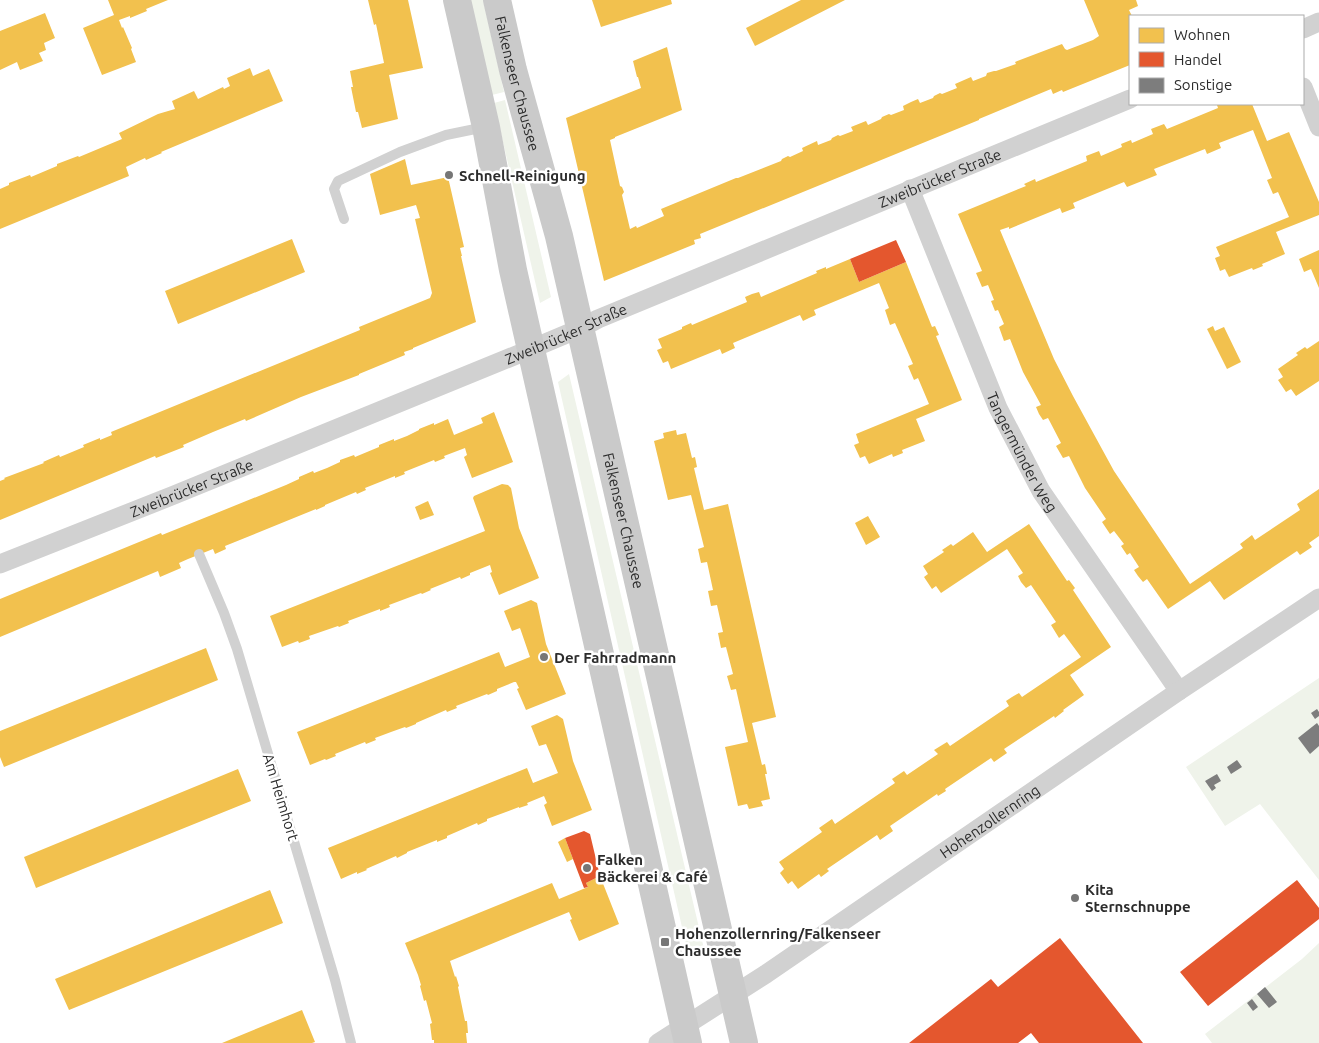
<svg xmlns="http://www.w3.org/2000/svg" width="1319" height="1043" font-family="Ubuntu,sans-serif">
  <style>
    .green { fill: #eff3ea }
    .homes { fill: #f2c14e }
    .shops { fill: #e4572e }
    .building { fill: #7d7d7d }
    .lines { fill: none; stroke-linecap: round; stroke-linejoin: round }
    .service { stroke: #d1d1d1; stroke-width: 10 }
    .minor { stroke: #d1d1d1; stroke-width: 19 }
    .secondary { stroke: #cacaca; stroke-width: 28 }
    .poi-dot { fill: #767676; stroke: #fff; stroke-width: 2 }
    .labels { text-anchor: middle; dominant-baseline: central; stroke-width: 5; stroke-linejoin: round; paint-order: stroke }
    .street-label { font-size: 15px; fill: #2c2c2c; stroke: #fff }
    .poi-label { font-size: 15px; font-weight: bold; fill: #2c2c2c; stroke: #fff; text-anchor: start }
  </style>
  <rect width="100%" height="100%" fill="#fff"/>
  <path class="green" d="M470,0H483L504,92L492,95Z
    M505,100L551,297L540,303L494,103Z
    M569,374L704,949L689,958L558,382Z
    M1319,678V880L1260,804L1225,826L1186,767Z
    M1319,943V1043H1212L1205,1034L1302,959Z"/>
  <path class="homes" d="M108,0H168L146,9L147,11L130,18V16L119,20L122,28L123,27L132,48L131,49L136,62L102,75L83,28L114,15Z
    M368,0H408L423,68L389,75L398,119L362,128L358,112H356L351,87H353L350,71L384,63L376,24L374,25Z
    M592,0H671L672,4L601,27Z
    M801,0H845L755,46L746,28Z
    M1084,0H1136L1138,6L1129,10L1132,16H1130V65L1063,92L1062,90L1053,94L1051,89L979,119V120L700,234L701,238L694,240L695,244L604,281L566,118L641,88L638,77H637L633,61L667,47L682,110L615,137V138L610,140L620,186L622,187L624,192L622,195L630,229L636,226L637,228L664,216L661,209L736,178H738L781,161L782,159L788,156L790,157L803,151L802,148L817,141L818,145L831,140L832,138L838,135L840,136L853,131L851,127L866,121L868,125L881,119L882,117L889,114L891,115L904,110L903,106L911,102L918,99L920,103L933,98L934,96L940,93L942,94L957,88L955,84L971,77L973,81L986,76L987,73L994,71H996L1016,64L1015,62L1062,44L1065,49L1067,50L1093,40L1099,36Z
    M45,13L55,38L44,43L46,50L39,53L43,61L20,70L17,62L0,70V31Z
    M250,68L253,76L269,69L283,101L161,152L162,153L146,160L145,158L126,167L129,176L0,229V189L9,185V183L30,175L31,177L57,166V164L78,156L79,157L122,139L119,133L158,114L175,109L172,101L194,91L198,99L223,87L224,89L230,86L227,78Z
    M1220,104H1252L1267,141L1289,132L1319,202V215L1276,232L1285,254L1262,264L1263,266L1253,270L1252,268L1229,277L1225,269L1220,271L1215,258L1220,256L1216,247L1289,217L1278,192L1273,194L1267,180L1272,178L1253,130L1219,143L1221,148L1207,154L1205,149L1154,169L1157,175L1127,187L1124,182L1073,203L1075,208L1062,213L1060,208L1009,229V227L1000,230L1054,359L1073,396L1114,471L1190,584L1243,548L1240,544L1252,535L1255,540L1300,510L1297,504L1319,489V536L1309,543L1312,547L1300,555L1297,551L1224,600L1210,581L1168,609L1147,579L1143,582L1138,576L1134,570L1139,567L1130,553L1127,555L1121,546L1124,544L1114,531L1110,534L1102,522L1106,519L1085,488L1069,456L1063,458L1056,446L1061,443L1048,418L1043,420L1039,414L1036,407L1041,405L1023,372L1010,339L1004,341L999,327L1004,324L998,310L995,311L991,301L994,300L988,285L982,287L976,273L982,271L958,214L1026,186L1024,184L1035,179L1036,182L1087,161L1086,156L1099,151L1101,156L1122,147L1121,144L1131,140L1132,143L1153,134L1151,129L1164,124L1167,129L1218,108L1217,105Z
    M405,159L411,185L448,177L464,247L460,248L462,256H461L476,322L413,348V349L404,352L405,355L359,374V375L301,397L246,421L245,419L213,432L183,445L184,447L156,458L155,456L0,520V481L5,479L4,478L44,463L43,462L59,455L60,457L84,447L83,445L100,438V440L112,435L111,432L360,330L359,327L430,298L432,293L415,219L420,218L416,205L380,215L370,174Z
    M292,239L305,272L178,324L165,291Z
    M1319,250V288L1311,269L1304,272L1299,259Z
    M850,259L859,282L906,262L932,327L935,326L939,335L936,336L962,400L916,419L925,441L902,450L903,453L893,457L892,454L869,464L865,456L860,458L854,445L859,443L856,434L929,404L918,378L914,380L908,366L913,364L895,323L890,325L885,310L889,308L879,283L814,310L816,315L809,318L803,321L800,315L733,343L735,348L722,354L720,349L671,369L668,361L663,363L657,350L662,348L658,339L682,329V327L691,323L692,325L747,302L745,297L752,294L759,292L761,297L817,273L816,271L826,267V269Z
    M1213,326L1215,331L1224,327L1241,362L1227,369L1207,329Z
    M1319,341V381L1296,396L1291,389L1286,392L1278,380L1283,377L1278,369L1298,355L1296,353L1305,347L1307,349Z
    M494,412L513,462L472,478L464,457L467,455L465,448L444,456L445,458L435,462L434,460L404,472L405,474L395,478V476L365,488L366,490L357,494L356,492L325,505V506L316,510V509L225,546L226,549L215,554L213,549L188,559L179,563L181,568L160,577L158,571L0,637V599L161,533L162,535L286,485L299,479V477L313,471L314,473L327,468L340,462V460L354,455L355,457L379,447V445L394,439V441L407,436L419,430V429L434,423V425L448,419L454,435L483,423L481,418Z
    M676,430L677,435L686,433L692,458L695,457L697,467L694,468L704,510L728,504L776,717L752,723L762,765L765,764L767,774H765L770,799L761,801L763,806L749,809L747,804L738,806L725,747L748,742L736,689L731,690L727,676L733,674L726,647L721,648L718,633L723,632L717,605L711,606L708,591L713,590L707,562L701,563L698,549L704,547L691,495L668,500L654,441L664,438L663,433Z
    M502,484L508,485L511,488L519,528L539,578L499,595L490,573L492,572L490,565L470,573V575L461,579L460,577L430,589L431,590L422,594L421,593L389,605L390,607L380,611V609L348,621L349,623L339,627L338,626L309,636L310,639L299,643L298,641L282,647L270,616L485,531L473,498L474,496Z
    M428,501L434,515L420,520L415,507Z
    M868,516L880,537L866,545L855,523Z
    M1029,524L1067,581L1069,580L1075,588L1073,590L1111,647L1070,675L1084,695L1063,710L1064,711L1055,718L1054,716L1004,749L1007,753L994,762L991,758L945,789L946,791L938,796L937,794L890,826L893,831L880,840L877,835L827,869L829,871L821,877L819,874L798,889L792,881L788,884L780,873L784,869L779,862L822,832L819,828L832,819L835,824L895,783L892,779L904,771L907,775L938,754L934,750L947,742L950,746L1009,706L1006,701L1012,697L1019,693L1022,697L1081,657L1064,634L1059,638L1051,625L1056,622L1031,585L1026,588L1021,582L1018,576L1023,573L1007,549L941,593L936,586L932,589L924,577L928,574L923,566L944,552L942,550L951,544L953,546L973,532L987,552Z
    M531,600L537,603L546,644L566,694L526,710L517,689L519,688L516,682H514L497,689V691L488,695L487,694L456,706L457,708L447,712L446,710L416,723V724L406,728L405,727L391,732L375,738L376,740L366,744L365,742L335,754L336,756L326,760L325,759L310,765L297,732L499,652L505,667L530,657L520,628L512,631L504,611Z
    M206,648L218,680L4,767L0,757V731Z
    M557,715L563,719L573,761L592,810L552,826L544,805L547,803L544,796L527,803L528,805L519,808V807L487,819V821L478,825L477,823L447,836V838L437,842V840L407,852V853L397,858L396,856L366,869L367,870L357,874V872L341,879L328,848L527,768L533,783L558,773L546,744L539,746L531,726Z
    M238,769L251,801L36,888L24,857Z
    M565,838L573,859L567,862L558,842Z
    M600,876L619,924L579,941L570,920L572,919L569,912L450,961L455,977L456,976L459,986L458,987L465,1021H467L468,1033H466L467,1043H434V1040H432L430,1024L432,1023L426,1000L424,1001L420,986L421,985L418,975L405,943L552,883L559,899L588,887L586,883Z
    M270,890L283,923L69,1010L55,979Z
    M302,1010L315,1042L312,1043H222Z"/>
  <path class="shops" d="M896,240L906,262L859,282L850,259Z
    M584,831L590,834L600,876L586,883L588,887L584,888L565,838Z
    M1297,880L1319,908V919L1208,1006L1180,972Z
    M1060,938L1143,1043H1039L1031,1033L1018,1043H909L991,979L998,987Z"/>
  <path class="building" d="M1317,709L1319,712V716L1315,719L1311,713Z
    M1317,723L1319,726V746L1310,754L1298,738Z
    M1237,760L1242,767L1231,774L1227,767Z
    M1217,774L1221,781L1214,785L1216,788L1212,791L1205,781Z
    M1265,987L1277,1002L1269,1008L1257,994Z
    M1252,999L1258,1007L1253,1011L1247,1003Z"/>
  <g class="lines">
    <path class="service" d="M344,219L334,189L338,181L400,152L446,135L485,127
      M199,554L224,613L237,649L335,980L351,1043"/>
    <g class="minor">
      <path d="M1303,29L1319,22"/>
      <path d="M1303,87L1319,127"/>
      <path id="s1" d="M910,189L998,408L1041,491L1179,691"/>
      <path id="s2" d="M0,564L174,495L531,349L581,328L598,319L1130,99"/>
      <path id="s3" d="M658,1043L766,974L1179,691L1319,598"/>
    </g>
    <g class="secondary">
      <path d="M457,0L486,127L513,270L688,1043"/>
      <path id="s4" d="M497,0L513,70L559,236L744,1043"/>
    </g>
  </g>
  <g class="poi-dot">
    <circle cx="449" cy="175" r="5"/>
    <circle cx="544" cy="657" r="5"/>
    <circle cx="587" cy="868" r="5"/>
    <circle cx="1075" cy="898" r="5"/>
    <rect x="660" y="937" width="10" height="10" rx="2.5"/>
  </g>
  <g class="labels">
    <g class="street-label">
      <text stroke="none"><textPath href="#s4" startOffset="86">Falkenseer Chaussee</textPath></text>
      <text stroke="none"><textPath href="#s2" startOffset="1016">Zweibrücker Straße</textPath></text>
      <text stroke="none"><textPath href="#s2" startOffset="611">Zweibrücker Straße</textPath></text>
      <text stroke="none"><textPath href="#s1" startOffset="286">Tangermünder Weg</textPath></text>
      <text stroke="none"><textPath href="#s2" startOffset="206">Zweibrücker Straße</textPath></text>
      <text stroke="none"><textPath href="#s4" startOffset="536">Falkenseer Chaussee</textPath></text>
      <text transform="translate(281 797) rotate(73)">Am Heimhort</text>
      <text stroke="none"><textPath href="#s3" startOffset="399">Hohenzollernring</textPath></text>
    </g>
    <g class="poi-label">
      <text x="459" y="175">Schnell-Reinigung</text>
      <text x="554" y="657">Der Fahrradmann</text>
      <text x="597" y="859">Falken<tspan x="597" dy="17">Bäckerei &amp; Café</tspan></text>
      <text x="1085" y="889">Kita<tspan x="1085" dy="17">Sternschnuppe</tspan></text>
      <text x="675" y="933">Hohenzollernring/Falkenseer<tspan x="675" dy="17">Chaussee</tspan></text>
    </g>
  </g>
  <rect x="1129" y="15" width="175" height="90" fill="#ffffff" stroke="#ababab"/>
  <rect x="1139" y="28" width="25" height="15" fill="#f2c14e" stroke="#ababab"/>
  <text x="1174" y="40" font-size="15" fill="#2c2c2c">Wohnen</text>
  <rect x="1139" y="52" width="25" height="15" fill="#e4572e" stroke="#ababab"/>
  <text x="1174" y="65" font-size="15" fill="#2c2c2c">Handel</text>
  <rect x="1139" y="78" width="25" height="15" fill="#7d7d7d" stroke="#ababab"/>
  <text x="1174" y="90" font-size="15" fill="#2c2c2c">Sonstige</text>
</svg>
